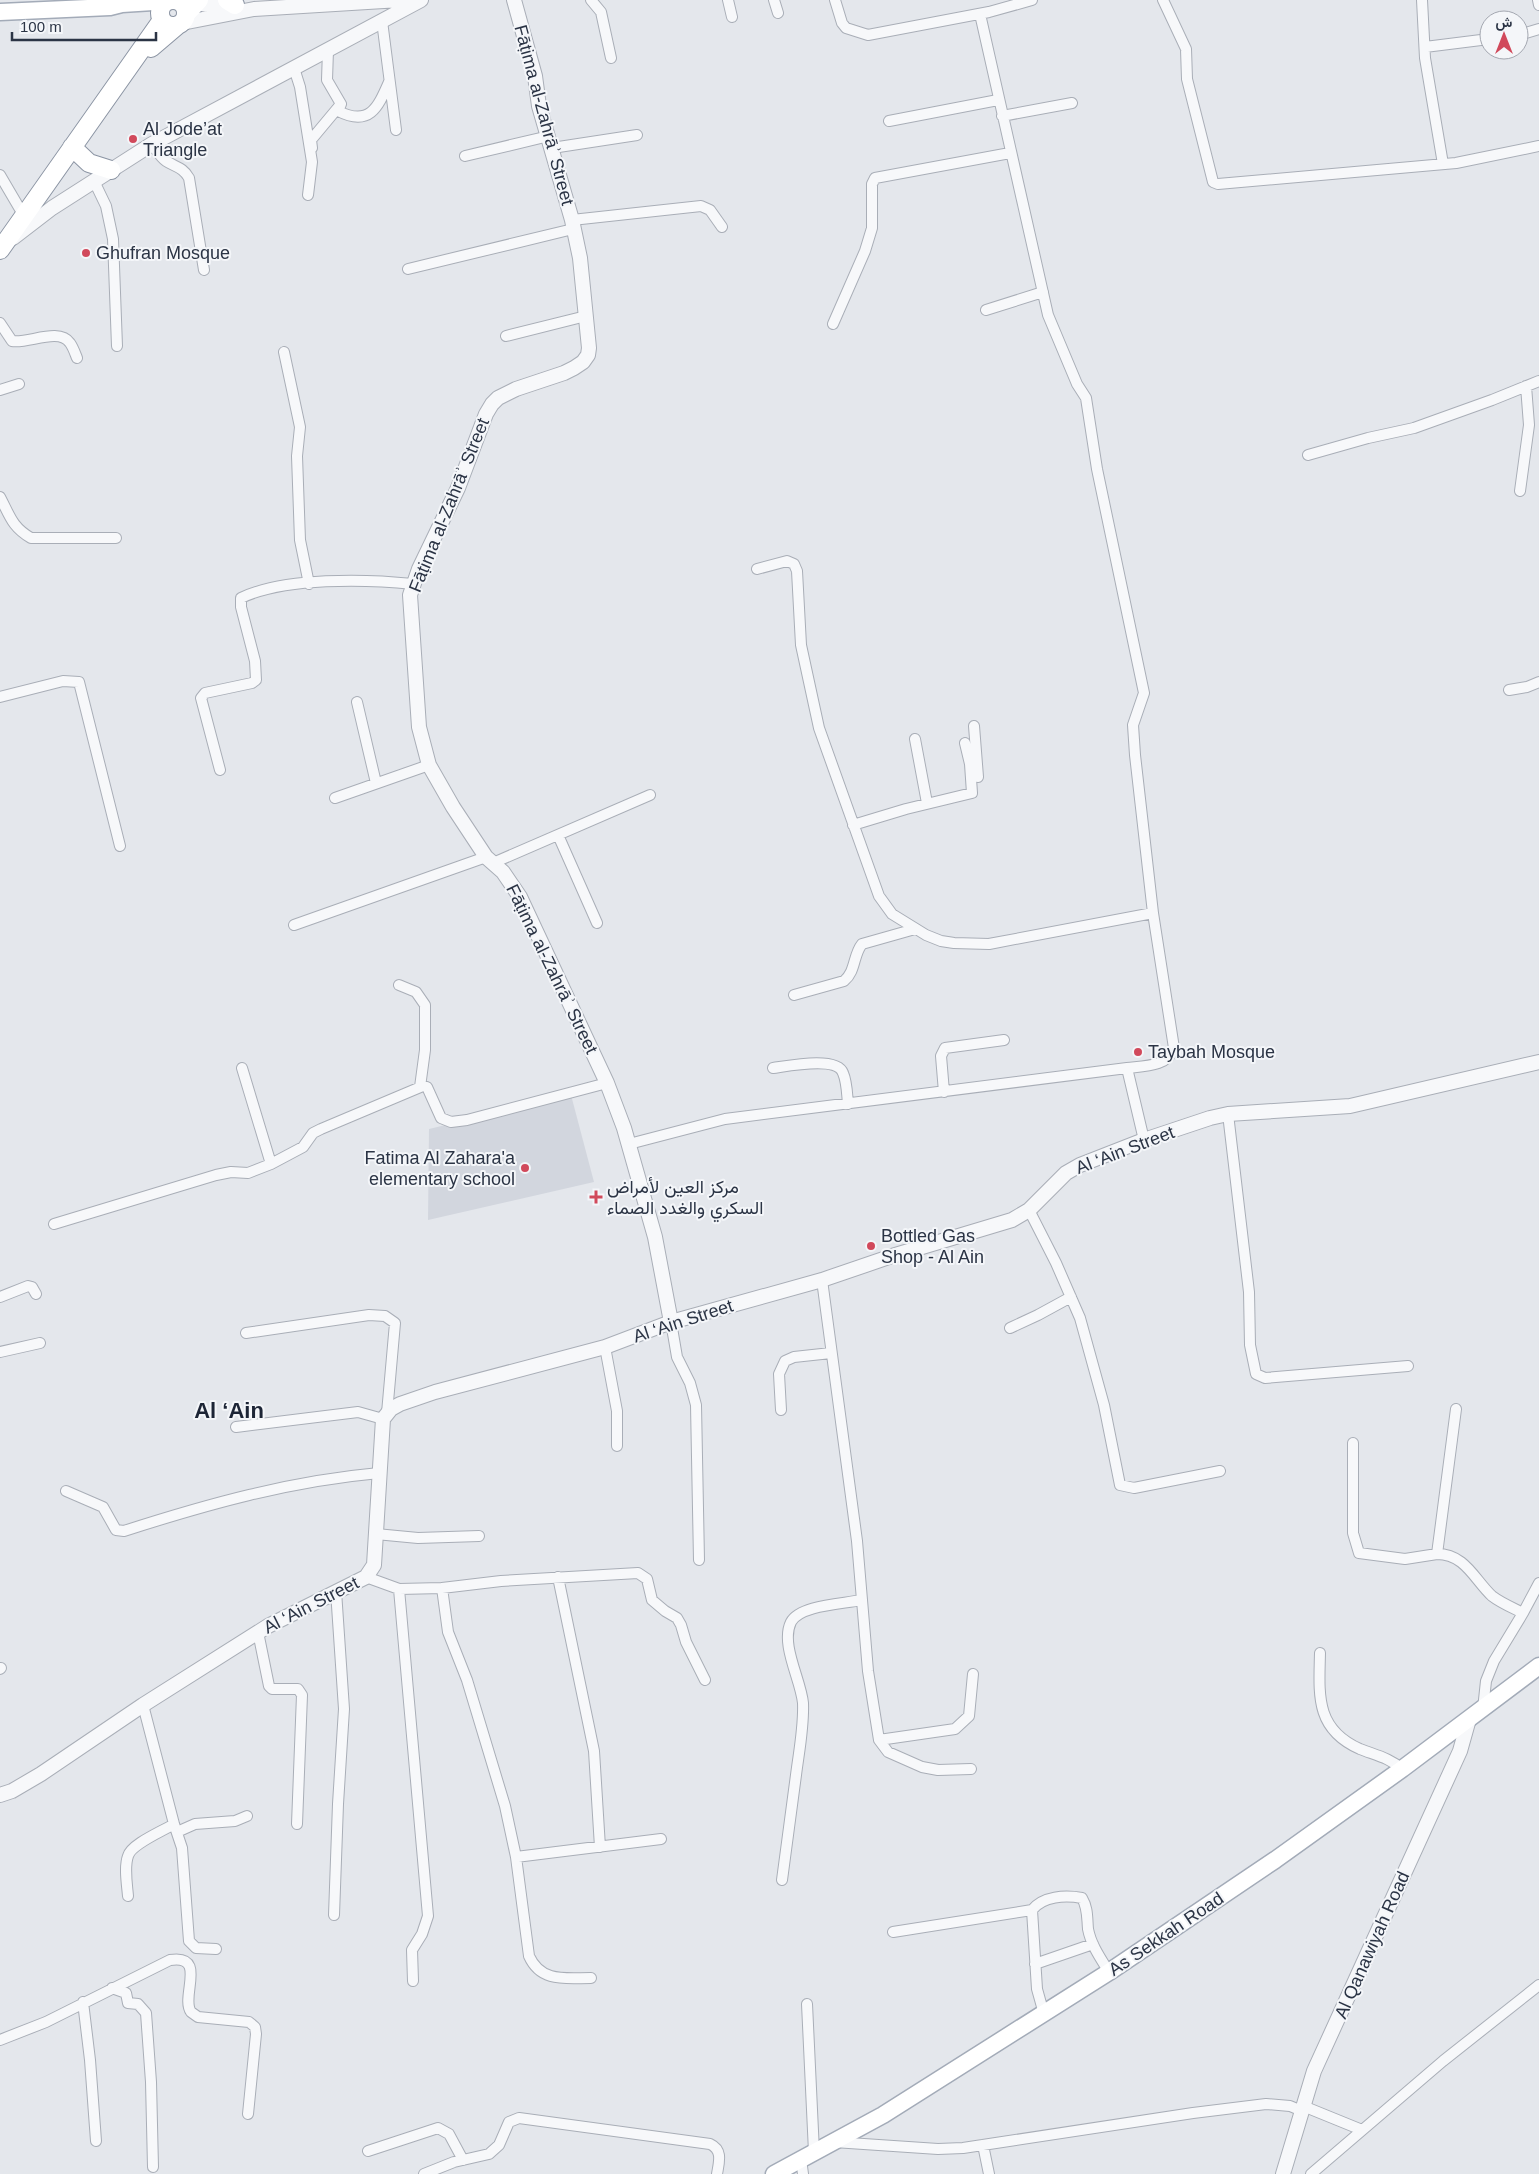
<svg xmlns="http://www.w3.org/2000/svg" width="1539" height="2174" font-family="Arial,Vazirmatn,sans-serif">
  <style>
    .built { fill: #d2d6de }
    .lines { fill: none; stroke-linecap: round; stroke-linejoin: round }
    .minor-casing { stroke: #a9aeb7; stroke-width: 12 }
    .tertiary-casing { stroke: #a9aeb7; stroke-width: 16 }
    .primary-casing { stroke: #a3abb8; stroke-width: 19 }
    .trunk-casing { stroke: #8b94a3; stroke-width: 20 }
    .minor { stroke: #f7f8fa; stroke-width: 10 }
    .tertiary { stroke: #f7f8fa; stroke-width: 14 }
    .primary { stroke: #fff; stroke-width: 16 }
    .trunk { stroke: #fff; stroke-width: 18 }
    .poi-dot { fill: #d1495b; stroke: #f4f6f9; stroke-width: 2 }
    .labels { text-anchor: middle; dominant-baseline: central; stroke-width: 4; stroke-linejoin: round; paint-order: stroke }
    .street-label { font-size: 18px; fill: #2b3445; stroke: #f4f6f9 }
    .poi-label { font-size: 18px; fill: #2b3445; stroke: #f4f6f9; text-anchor: start }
    .district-label { font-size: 22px; font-weight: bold; fill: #1d2536; stroke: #f4f6f9 }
  </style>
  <rect width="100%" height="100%" fill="#e4e7ec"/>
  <path class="built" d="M571,1095L594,1182L428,1220L429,1129Z"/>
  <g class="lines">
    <g class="minor-casing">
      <path id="minor" d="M591,0L601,12L611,58
        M728,0L732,17
        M774,0L778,13
        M835,0L842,23L846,28L868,35L989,12L1032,0
        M1163,0L1186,49L1187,79L1213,182L1218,184L1456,163L1539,146
        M1422,0L1425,58L1443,164
        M1538,0L1539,5
        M382,21L396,130
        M1519,35L1539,29
        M1425,47L1489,39
        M294,68L300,87L312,162L308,195
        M341,104L338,111C370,127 378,107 389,82
        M1002,116L1072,103
        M889,121L998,100
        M152,144C156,149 160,157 166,161C175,167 183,167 189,178L204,270
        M312,148L311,140L341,104L327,80L328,50
        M552,148L637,135
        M465,156L549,136
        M0,175L24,216
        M94,181L106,206L113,239L117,346
        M572,220L701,206L710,210L722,227
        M408,269L573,229
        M986,310L1043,292
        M0,323L12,341C28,344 59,327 70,343C73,347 75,353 77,358
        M833,324L865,251L872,228V184L875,178L1010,153
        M506,336L586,316
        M284,352L300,427L297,456L300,540L309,584
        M0,390L19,384
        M1308,455L1368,438L1414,428L1492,400L1539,381
        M1520,491L1529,425L1526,386
        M0,497C10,516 12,527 31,538H116
        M757,569L787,561L794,564L797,571L801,645L819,728L879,896L892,914L926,935L941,941L954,943L989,944L1153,913
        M1509,690L1527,687L1539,682
        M0,697L63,681L79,682L120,846
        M357,702L376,783
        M974,726L978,777
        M915,739L927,803
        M220,770L201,698L205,693L252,683L256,680L255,661L241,607V598C285,577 366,579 413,584
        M335,798L429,765
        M853,825L906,809L972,793L970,764L965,743
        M558,835L597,923
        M493,863L650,795
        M294,925L486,857
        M399,985L416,992L425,1005V1050L420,1087
        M794,995L844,981C856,971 853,955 862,944L915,929
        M242,1068L271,1164
        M773,1068C788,1066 837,1056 843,1073C847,1082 847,1094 848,1104
        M1127,1068L1144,1140
        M944,1092L941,1056L945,1048L1004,1040
        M1228,1114L1249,1292L1250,1345L1256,1374L1265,1378L1408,1366
        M629,1144L725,1119L1127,1068C1143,1066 1168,1067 1174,1048L1153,913L1135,755L1133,725L1144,693L1097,469L1086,398L1077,384L1048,315L980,14
        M1029,1210L1056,1263L1080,1318L1104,1405L1120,1485L1134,1488L1220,1471
        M54,1224L216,1175L231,1172L248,1173L271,1164L303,1147L313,1133L321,1129L423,1086L427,1087L441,1118L451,1122L467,1120L607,1083
        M822,1280L857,1541L868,1671L879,1740L888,1752L922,1767L938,1770L971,1769
        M0,1297L28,1286L32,1287L36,1294
        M671,1322L677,1357L690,1383L696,1405L699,1560
        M1010,1328L1038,1315L1071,1297
        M246,1333L369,1315L385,1316L395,1323L387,1413
        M605,1347L617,1411V1446
        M0,1352L40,1343
        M1456,1409L1437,1554C1465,1554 1474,1579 1492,1596C1501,1603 1513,1608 1523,1613
        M781,1410L779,1374L785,1361L794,1357L831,1353
        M236,1427L358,1412L383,1419
        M1353,1443V1533L1359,1553L1405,1559L1437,1554
        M66,1491L103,1507L116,1530L124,1531C208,1504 290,1481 379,1473
        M376,1534L418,1538L479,1536
        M366,1577L399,1589L442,1588L501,1581L638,1573L647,1579L652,1600L665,1611L677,1618L681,1625L686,1642L705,1680
        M558,1577L594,1751L600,1847
        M442,1588L448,1632L467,1680L505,1806L516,1857L529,1956C541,1983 566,1978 591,1978
        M399,1589L428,1916L422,1934L412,1950L413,1981
        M258,1632L269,1686L272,1689H298L302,1695L297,1824
        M1320,1653C1319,1695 1315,1729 1360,1749C1375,1755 1390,1758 1402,1769
        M0,1669L1,1668
        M143,1705L174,1824L182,1848L189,1941L196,1948L216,1949
        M1483,1709L1486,1681L1494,1661L1523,1613L1539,1583
        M879,1740L955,1729L969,1716L973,1674
        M177,1832L195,1824L235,1821L247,1816
        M516,1857L661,1839
        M782,1880C787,1845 791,1810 796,1775C799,1751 804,1727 803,1703C801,1680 780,1644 791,1622C800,1605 843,1604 861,1600
        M128,1896C127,1884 124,1867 128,1856C131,1844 163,1831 174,1824
        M334,1915L338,1804L344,1709L336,1591
        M893,1932L1032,1910
        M1035,1964L1093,1944
        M112,1988L126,1993L128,2003L138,2004L146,2013L151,2082L153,2167
        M83,2002L90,2060L96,2141
        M807,2004L814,2152
        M1044,2014L1037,1989L1032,1910C1043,1896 1065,1895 1082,1898C1088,1908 1087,1918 1088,1929C1091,1945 1101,1959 1109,1972
        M0,2040L46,2022L170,1960C208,1954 180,1997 191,2012L198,2017L249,2022L255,2027L256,2034L248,2114
        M1303,2106L1362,2130
        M834,2142L938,2149L963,2148L1193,2113L1266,2104L1290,2106L1302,2111
        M983,2145L989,2174
        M368,2151L438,2128L449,2134L463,2160
        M801,2159L803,2174
        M424,2174L454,2162L489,2154L499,2145L509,2122L519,2118L710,2144C723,2150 719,2162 717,2174
        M1311,2174L1443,2061L1539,1985"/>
    </g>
    <g class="tertiary-casing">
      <path id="tertiary" d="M514,0L535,76L539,106L572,220L580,258L589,348L588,355L583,362L574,368L564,373L516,389L498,398L492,404L486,414L458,488L419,569L410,595L419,727L429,765L453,807L486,857L503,872L520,897L607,1083L624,1128L655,1237L671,1322
        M181,3L236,6
        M182,23L254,9L400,0
        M13,238L52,208L152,144L421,0
        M0,1795L12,1791L41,1774L143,1705L268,1626L366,1577L374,1565L383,1419L391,1409L400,1404L435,1392L605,1347L671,1322L822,1280L892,1256L1012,1220L1029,1210L1066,1173L1080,1165L1144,1140L1210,1118L1228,1114L1350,1106L1539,1062
        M1283,2174L1314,2071L1460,1751L1469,1719"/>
    </g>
    <g class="primary-casing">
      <path id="primary" d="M0,12L110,7L122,4L169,1
        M774,2174L883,2115L1109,1972L1275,1860L1402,1769L1539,1666"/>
    </g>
    <g class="trunk-casing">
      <path id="trunk" d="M227,0L235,5
        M160 13a13 13 0 1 1 26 0a13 13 0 1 1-26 0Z
        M186,14L199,0
        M151,48L178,25
        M72,147L89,163L111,170
        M0,250L162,20"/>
    </g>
    <use href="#minor" class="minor"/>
    <use href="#tertiary" class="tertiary"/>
    <use href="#primary" class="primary"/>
    <use href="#trunk" class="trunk"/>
  </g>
  <g class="poi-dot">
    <circle cx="133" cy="139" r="5"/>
    <circle cx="86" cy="253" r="5"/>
    <circle cx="1138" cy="1052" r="5"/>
    <circle cx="525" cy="1168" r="5"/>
    <path d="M593.5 1189.5h5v5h5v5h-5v5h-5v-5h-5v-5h5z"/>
    <circle cx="871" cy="1246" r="5"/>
  </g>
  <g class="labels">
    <g class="street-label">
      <text transform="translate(544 115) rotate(75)">Fāṭima al-Zahrāʾ Street</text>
      <text transform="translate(449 505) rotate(-68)">Fāṭima al-Zahrāʾ Street</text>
      <text transform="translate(552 969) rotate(64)">Fāṭima al-Zahrāʾ Street</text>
      <text transform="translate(1125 1150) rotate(-21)">Al ‘Ain Street</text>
      <text transform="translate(683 1321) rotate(-18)">Al ‘Ain Street</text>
      <text transform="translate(311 1605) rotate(-27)">Al ‘Ain Street</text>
      <text transform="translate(1166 1934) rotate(-34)">As Sekkah Road</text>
      <text transform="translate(1372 1945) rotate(-66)">Al Qanawiyah Road</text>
    </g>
    <g class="poi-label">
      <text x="143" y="129">Al Jode’at<tspan x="143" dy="21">Triangle</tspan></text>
      <text x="96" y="253">Ghufran Mosque</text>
      <text x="1148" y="1052">Taybah Mosque</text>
      <text x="515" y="1158" text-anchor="end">Fatima Al Zahara'a<tspan x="515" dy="21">elementary school</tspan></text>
      <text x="607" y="1187">مركز العين لأمراض<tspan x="607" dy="21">السكري والغدد الصماء</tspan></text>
      <text x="881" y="1236">Bottled Gas<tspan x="881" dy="21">Shop - Al Ain</tspan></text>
    </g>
    <g class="district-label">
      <text x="229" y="1410">Al ‘Ain</text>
    </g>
  </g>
  <g transform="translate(1504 35)"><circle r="24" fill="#f4f6f9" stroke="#a4a8b1"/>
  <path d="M0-4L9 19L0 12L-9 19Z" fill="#d1495b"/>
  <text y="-8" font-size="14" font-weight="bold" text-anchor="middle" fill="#2b3445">ش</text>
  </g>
  <path d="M12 32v8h144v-8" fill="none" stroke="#2b3445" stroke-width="2.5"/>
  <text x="20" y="32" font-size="15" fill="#2b3445" stroke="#f4f6f9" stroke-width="4" paint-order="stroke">100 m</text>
</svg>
